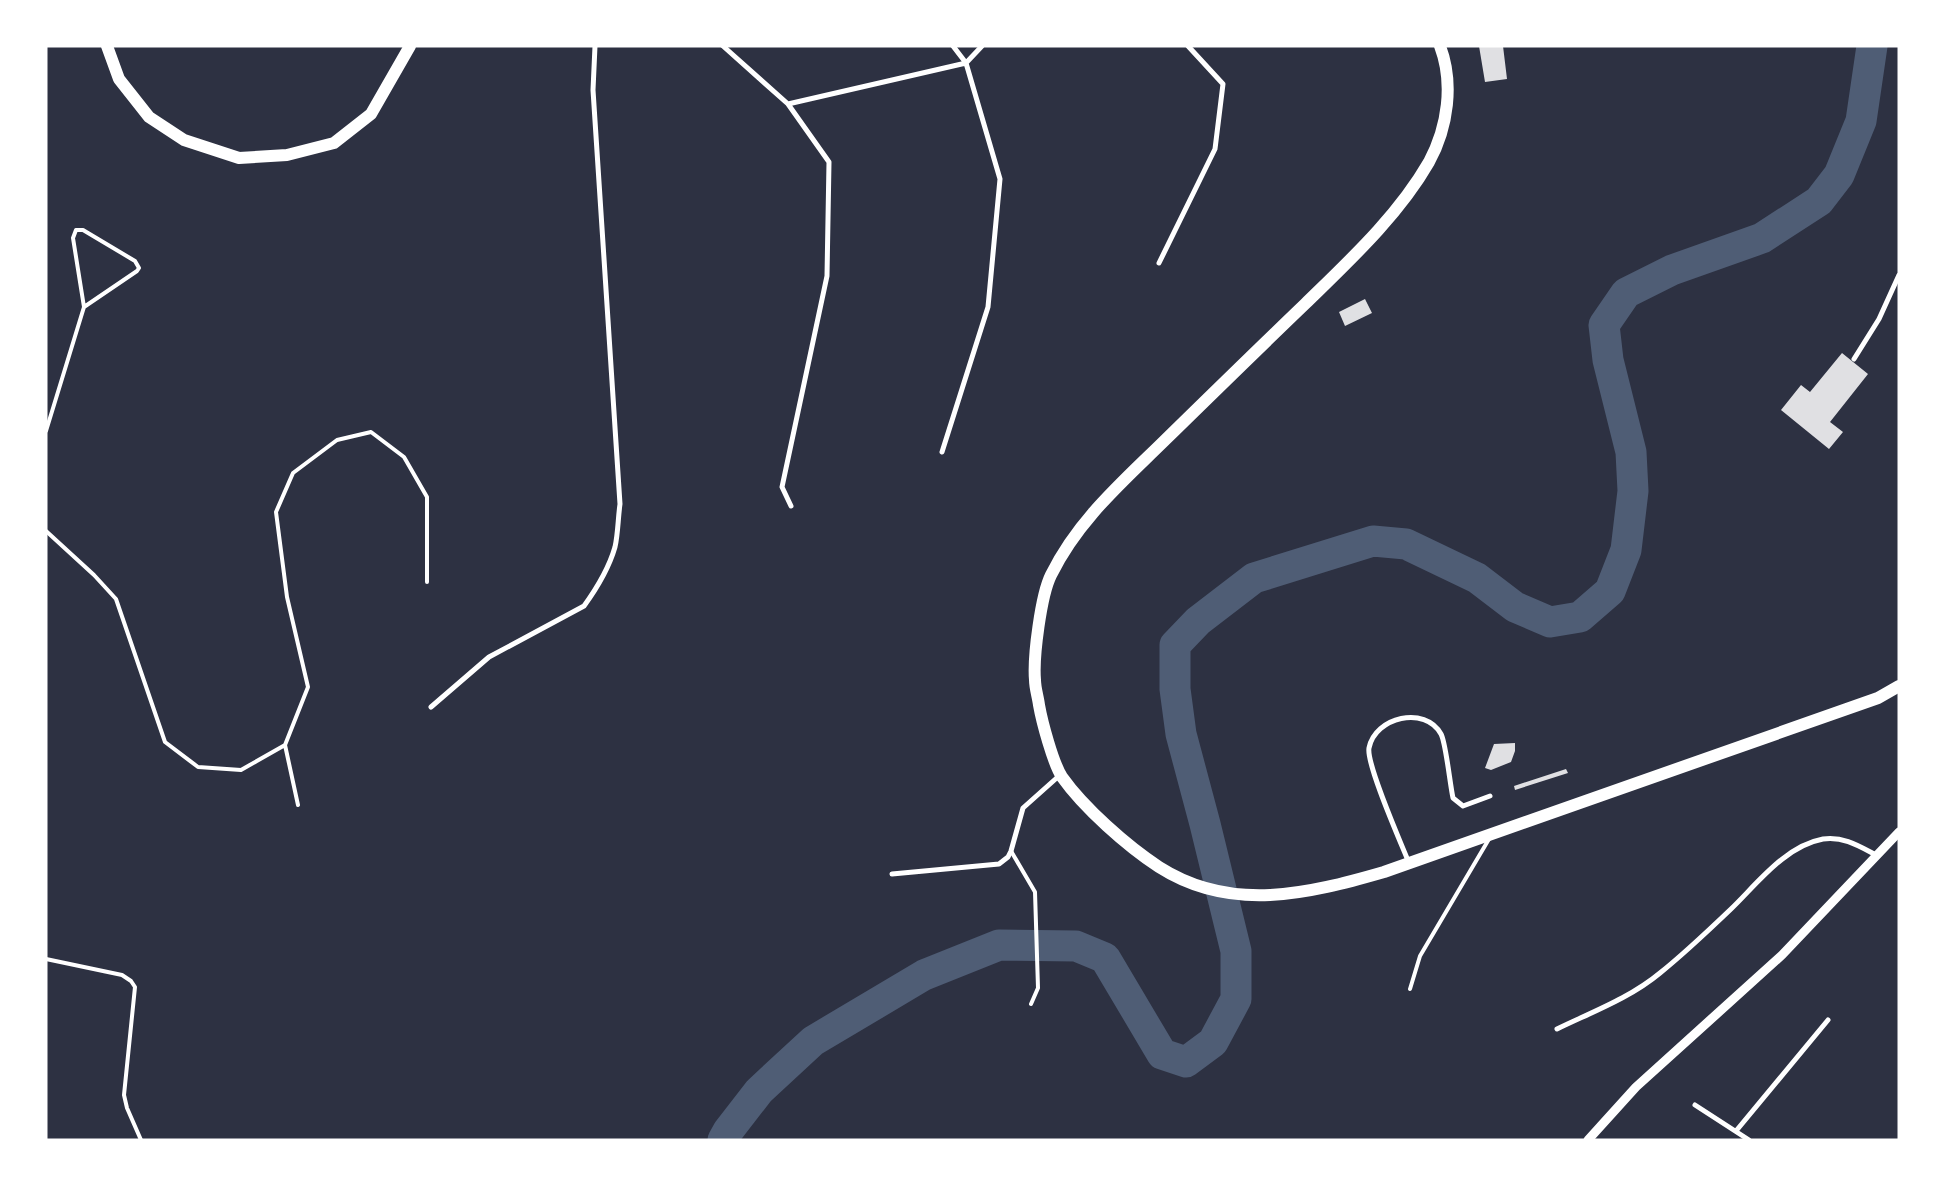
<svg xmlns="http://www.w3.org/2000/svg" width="1945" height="1186" font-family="Lato,sans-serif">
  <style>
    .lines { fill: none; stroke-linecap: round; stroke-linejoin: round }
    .river { stroke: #4f5d75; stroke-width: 31 }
    .building { fill: #e0e0e3 }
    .service { stroke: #fff; stroke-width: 4 }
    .minor { stroke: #fff; stroke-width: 5 }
    .tertiary { stroke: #fff; stroke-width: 9 }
    .primary { stroke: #fff; stroke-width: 12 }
  </style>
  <rect width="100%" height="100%" fill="#2d3142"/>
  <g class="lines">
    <path class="river" d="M723,1140L728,1131L759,1091L813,1041L924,975L999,945L1076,946L1105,958L1162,1054L1186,1062L1213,1042L1236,999V951L1205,824L1181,734L1175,689V645L1198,621L1254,578L1373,541L1406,544L1477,578L1515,607L1550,622L1580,617L1610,591L1626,550L1633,491L1631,452L1608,360L1604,325L1626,293L1672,270L1762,238L1819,201L1839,175L1861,121L1872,46"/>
  </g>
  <path class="building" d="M1479,46H1503L1507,79L1485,82Z
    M1365,299L1372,313L1345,326L1339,312Z
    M1842,353L1868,374L1830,422L1843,432L1829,449L1781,410L1801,385L1810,392Z
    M1515,743V751L1511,762L1491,770L1485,768L1494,744Z
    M1566,769L1568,773L1515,790L1514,786Z"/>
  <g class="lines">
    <path class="service" d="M46,431L84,307L73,238L76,230H83L135,261L139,268L137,271L84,307
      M46,531L94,575L116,599L165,742L198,767L241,770L285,745L308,687L287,597L276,512L293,473L337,440L371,432L404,457L427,497V582
      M285,745L298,805
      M1011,851L1035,892L1038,988L1031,1004
      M46,959L122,975L131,981L135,987L124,1095L127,1108L141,1140
      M1410,989L1420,956L1489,839"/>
    <path class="minor" d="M723,46L788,104L829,162L827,276L782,487L791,506
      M788,104L966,63L982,46
      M1159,263L1215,149L1223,84L1188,46
      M1854,359L1879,319L1899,275
      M942,452L988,307L1000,179L966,63L953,46
      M431,707L489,657L584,606C597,588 609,568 615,547C618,534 618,518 620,504L593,90L595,46
      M1409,863C1401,843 1366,764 1369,748C1375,717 1425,705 1441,734C1446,743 1450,785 1453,798L1463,806L1490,796
      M892,874L999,864L1008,857L1011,851L1023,808L1060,775
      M1557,1029C1592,1012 1630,998 1660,973C1685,953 1708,931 1731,909C1757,884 1785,846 1823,839C1843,836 1859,846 1876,855
      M1695,1105L1749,1140
      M1736,1131L1828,1020"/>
    <path class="tertiary" d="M1588,1140L1636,1087L1782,955L1899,832"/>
    <path class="primary" d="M107,46L119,79L149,117L184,140L239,158L287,155L334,143L371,114L410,46
      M1440,46C1454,83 1448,127 1429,162C1398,216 1349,261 1305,304C1256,351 1208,398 1160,445C1119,485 1077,522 1051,575C1041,595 1033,657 1035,680C1035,688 1038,697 1039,705C1042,722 1053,763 1062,777C1084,808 1127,846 1159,867C1231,913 1308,894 1384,872L1878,698L1899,686"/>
  </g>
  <rect width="1945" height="1186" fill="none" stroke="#ffffff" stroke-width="95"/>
</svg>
